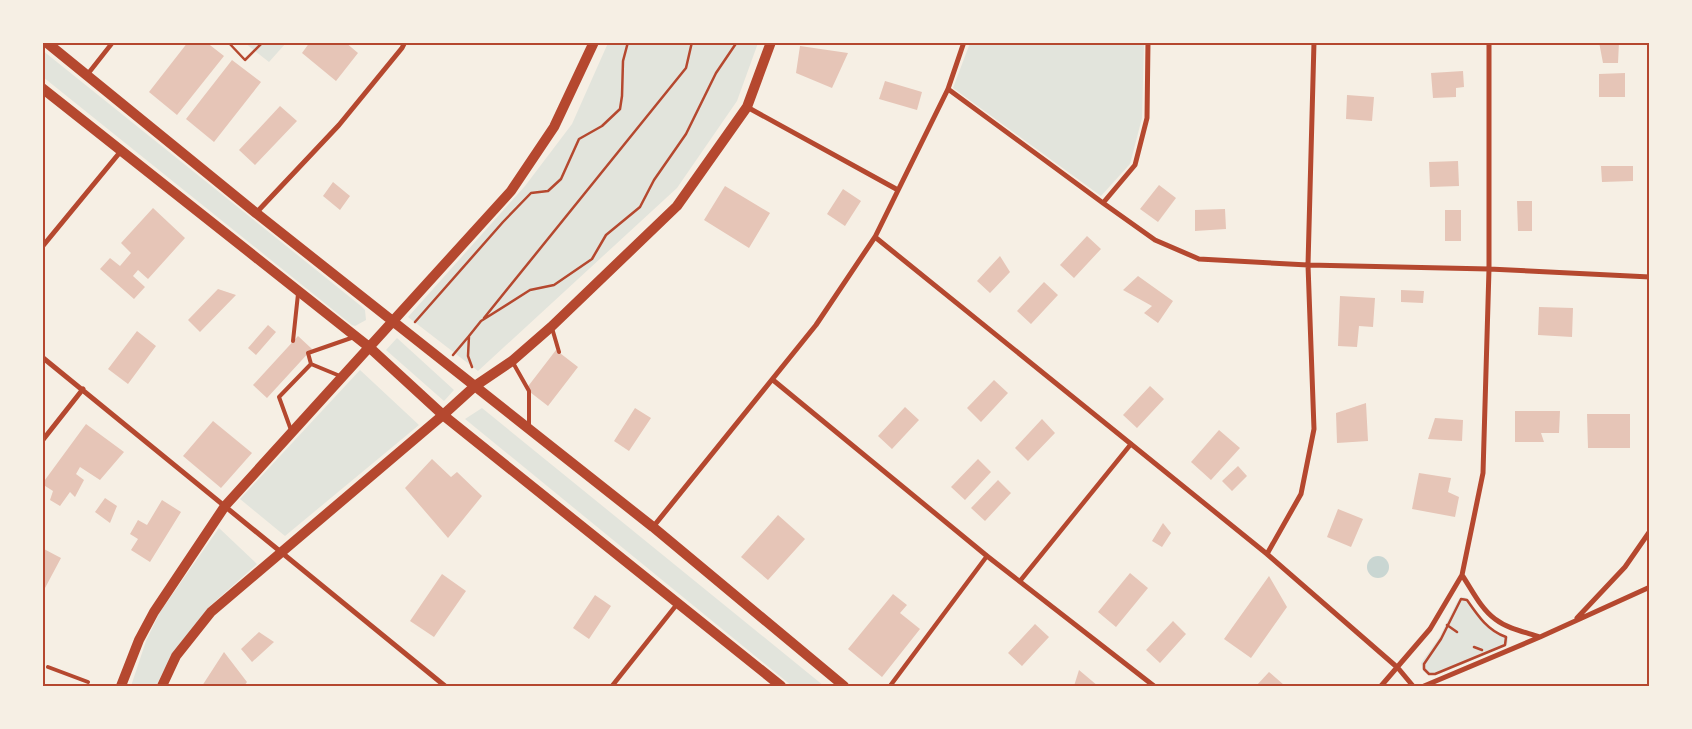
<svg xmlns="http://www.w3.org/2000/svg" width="1692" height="729" font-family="Raleway,sans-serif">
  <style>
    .green { fill: #e2e4dc }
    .water { fill: #c9d6d2 }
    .building { fill: #e6c5b7 }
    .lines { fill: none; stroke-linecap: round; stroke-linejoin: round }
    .path { stroke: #b5482f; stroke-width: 2.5 }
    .service { stroke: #b5482f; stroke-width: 4 }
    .pedestrian { stroke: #b5482f; stroke-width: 4.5 }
    .minor { stroke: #b5482f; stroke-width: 5 }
    .secondary { stroke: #b5482f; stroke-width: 10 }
    .neatline { fill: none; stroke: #b5482f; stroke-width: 2 }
  </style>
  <rect width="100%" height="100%" fill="#f6efe4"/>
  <path class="green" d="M245,43H286L269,62Z
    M608,43H758L737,101L677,188L478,371L408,317L525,186L572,124Z
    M970,43H1144L1142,118L1130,164L1101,196L953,88Z
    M42,50L361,306L365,310L366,320L355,326L352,325L43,77Z
    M397,338L454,390L444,401L386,350Z
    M360,370L419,425L285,536L240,499Z
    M482,408L824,686H792L465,419Z
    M219,528L257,564L211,605L173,653L156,686H131L146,641L160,612Z
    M1464,597L1467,599L1486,623L1496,632L1508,637V642L1506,646L1439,674L1429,675L1423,671L1421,663L1439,638L1457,602L1460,598Z"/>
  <path class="water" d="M1367 567a11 11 0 1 1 22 0a11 11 0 1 1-22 0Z"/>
  <path class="building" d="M188,42H206L224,56L177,115L149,92Z
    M310,42H345L358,53L336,81L302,53Z
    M1599,42H1619L1618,63H1603Z
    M800,46L848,53L832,88L796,73Z
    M232,60L261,82L214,142L186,119Z
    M1463,71L1464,87L1456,88V97L1433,98L1431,73Z
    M1625,73V97H1599V74Z
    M885,81L922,92L917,110L879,99Z
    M1347,95L1374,97L1372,121L1346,119Z
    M280,106L297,121L255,165L239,150Z
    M1458,161L1459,186L1430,187L1429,162Z
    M1601,166H1633V181L1602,182Z
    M333,182L350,196L340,210L323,196Z
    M1159,185L1176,198L1158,222L1140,209Z
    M725,186L770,213L749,248L704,220Z
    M843,189L861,201L845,226L827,214Z
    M1517,201H1532V231H1518Z
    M153,208L185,238L148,279L138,270L133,276L145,287L134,299L100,269L110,258L120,266L131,253L121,243Z
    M1225,209L1226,229L1195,231V210Z
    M1445,210H1461V241H1445Z
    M1087,236L1101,249L1074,278L1060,265Z
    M1000,256L1010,272L990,293L977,281Z
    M1138,276L1173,301L1158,323L1144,313L1152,306L1123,290Z
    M1044,282L1058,295L1031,324L1017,311Z
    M218,289L236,295L200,332L188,320Z
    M1401,290L1424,291L1423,303L1401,302Z
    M1340,296L1375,298L1373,327L1359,326L1357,347L1338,346Z
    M1539,307L1573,308L1572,337L1538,335Z
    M268,325L276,332L256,355L248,348Z
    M137,331L156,346L128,384L108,369Z
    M298,336L312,349L267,398L253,385Z
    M556,350L578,367L548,406L526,389Z
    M994,380L1008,393L981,422L967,408Z
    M1150,386L1164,399L1137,428L1123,415Z
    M1366,403L1368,441L1337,443L1336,413Z
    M905,407L919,420L892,449L878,436Z
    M635,408L651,418L629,451L614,441Z
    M1515,411H1560L1559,433H1541L1544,442H1515Z
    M1587,414H1630V448H1588Z
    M1435,418L1463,420L1462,441L1428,439Z
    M1042,419L1055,433L1028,461L1015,448Z
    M213,421L252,453L221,488L183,456Z
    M86,424L124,452L100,480L80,467L76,474L84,480L75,497L70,492L60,506L50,500L53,491L42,484Z
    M1219,430L1240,448L1211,480L1191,462Z
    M432,459L451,477L457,472L482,496L448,538L405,488Z
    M978,459L991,472L965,500L951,487Z
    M1238,466L1247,476L1232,491L1222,481Z
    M1419,473L1451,478L1448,492L1459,497L1455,517L1412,509Z
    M998,480L1011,493L985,521L971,508Z
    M105,498L117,506L110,523L95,512Z
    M162,500L181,512L150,562L131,550L138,539L130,534L138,520L147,525Z
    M1338,509L1363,519L1351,547L1327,537Z
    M778,515L805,539L768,580L741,557Z
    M1163,523L1171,533L1162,547L1152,541Z
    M42,548L61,558L45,588L42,586Z
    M1130,573L1148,588L1116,627L1098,612Z
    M442,574L466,591L434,637L410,621Z
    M1269,576L1287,607L1251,658L1224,639Z
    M893,594L907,605L900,613L920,629L882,677L848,649Z
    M595,595L611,606L589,639L573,628Z
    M1173,621L1186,634L1160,663L1146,650Z
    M1035,624L1049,637L1022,666L1008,653Z
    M259,632L274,642L252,662L241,649Z
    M224,652L247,682L244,686H202Z
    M1079,670L1098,686H1074Z
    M1269,672L1284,685L1283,686H1256Z"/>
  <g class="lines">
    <path class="path" d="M228,42L245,60L263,42
      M484,318L686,68L692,42
      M415,322L503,222L531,193L548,191L561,179L579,139L602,126L620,109L622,96L623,61L628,42
      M453,355L469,336
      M472,367L468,356L469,336L481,321L530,290L554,285L592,259L606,235L640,207L654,180L686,134L716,73L737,42
      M1461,599L1467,600C1478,616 1488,631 1506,637L1505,645L1435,674H1429L1424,669V664L1441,639Z
      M1447,625L1457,632
      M1474,647L1482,650"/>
    <path class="service" d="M552,328L559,352
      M293,341L298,294
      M512,361L529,391V427
      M311,364L308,353L354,337
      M291,430L279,397L311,364L340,376
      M48,667L88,682"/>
    <path class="pedestrian" d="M87,75L113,42
      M1020,581L1131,444
      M612,686L678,603
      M890,686L987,556"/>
    <path class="minor" d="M948,89L1103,203L1155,240L1199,259L1308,265L1489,269L1650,277
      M747,107L898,190
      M1103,203L1135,165L1147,118L1148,42
      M256,213L339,125L402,48L405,42
      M875,237L1267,554L1398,668L1413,686
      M42,247L121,151
      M42,357L445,686
      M773,380L987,556L1154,686
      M42,441L83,389
      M653,527L816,325L875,237L948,89L964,42
      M1267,554L1301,494L1314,429L1308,265L1314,42
      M1462,575C1472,590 1481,609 1495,619C1508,629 1525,632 1540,637
      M1577,618L1625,567L1650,531
      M1381,686L1430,629L1462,575L1483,473L1489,269V42
      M1424,686L1540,637L1650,587"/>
    <path class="secondary" d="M46,42L256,213L653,527L844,686
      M42,88L369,347L443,415L781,686
      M121,686L139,640L154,612L225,506L511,191L554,127L594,42
      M162,686L176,656L211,612L443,415L475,386L512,361L551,327L677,206L747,107L771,42"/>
  </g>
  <rect width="1692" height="729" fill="none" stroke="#f6efe4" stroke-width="88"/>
  <rect x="44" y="44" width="1604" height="641" class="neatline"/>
</svg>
